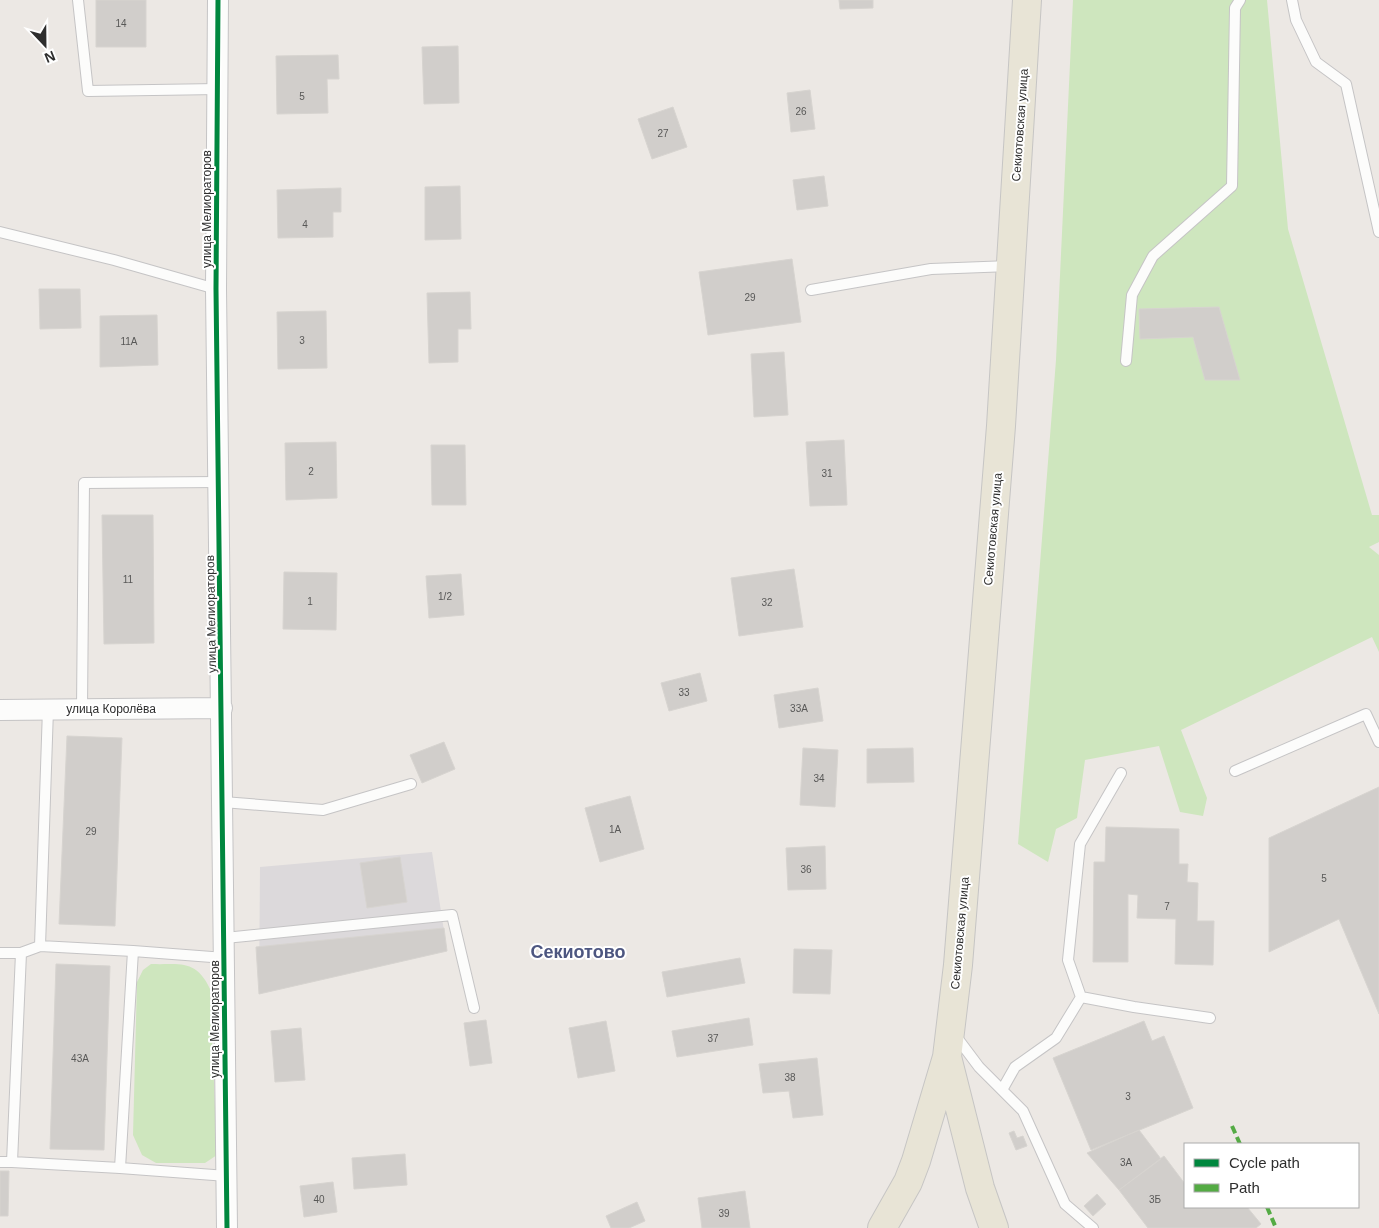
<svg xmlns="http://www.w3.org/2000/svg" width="1379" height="1228" font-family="Arial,sans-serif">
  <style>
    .industrial { fill: #dcd9db }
    .green { fill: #cee6be }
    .building { fill: #d1cecb; stroke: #d7d4d0 }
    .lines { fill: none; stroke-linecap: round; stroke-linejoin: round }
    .lane-casing { stroke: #c5c4c5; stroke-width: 12 }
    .street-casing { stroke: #c5c4c5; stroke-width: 22 }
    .primary-casing { stroke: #c6c5c4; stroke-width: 30 }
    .lane { stroke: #fcfcfb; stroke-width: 10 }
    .street { stroke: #fcfcfb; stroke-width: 20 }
    .primary { stroke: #e8e4d6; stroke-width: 28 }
    .quiet { stroke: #54ab44; stroke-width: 4; stroke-dasharray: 8 4; stroke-linecap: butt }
    .cycleway-casing { stroke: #fff; stroke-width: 8 }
    .cycleway { stroke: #00873e; stroke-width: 5 }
    .labels { text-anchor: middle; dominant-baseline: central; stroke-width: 4; stroke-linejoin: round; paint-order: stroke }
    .number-label { font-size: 10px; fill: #585857 }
    .street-label { font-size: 12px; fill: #2e2e2e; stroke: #fff }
    .district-label { font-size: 18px; font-weight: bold; fill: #4d5680; stroke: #fff }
  </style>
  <rect width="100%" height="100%" fill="#ece8e4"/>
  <path class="industrial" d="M432,852L447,951L259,994L260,867Z"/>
  <path class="green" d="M1073,0H1267L1288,229L1372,515H1379V542L1369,547L1379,555V652L1372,637L1181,730L1207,798L1203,816L1180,812L1159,746L1085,760L1077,818L1056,829L1048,862L1018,844L1056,360Z
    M151,964C180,965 196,959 210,989L217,1155L205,1163H156L142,1155L133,1135L137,982L143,970Z"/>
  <path class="building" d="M96,0H146V47H96Z
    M839,0H873V8L840,9Z
    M458,46L459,103L424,104L422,47Z
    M338,55L339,79H327L328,113L277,114L276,56Z
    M810,90L815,129L791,132L787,93Z
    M673,107L687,147L652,159L638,119Z
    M824,176L828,206L797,210L793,180Z
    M460,186L461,239L425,240V187Z
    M341,188V212H333V237L278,238L277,190Z
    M792,259L801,322L708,335L699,272Z
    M39,289H80L81,328L40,329Z
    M470,292L471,329H458V362L429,363L427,293Z
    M1219,307L1240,380H1205L1193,337L1140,339L1139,309Z
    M326,311L327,368L278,369L277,312Z
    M157,315L158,365L100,367V316Z
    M784,352L788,415L754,417L751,354Z
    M844,440L847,505L810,506L806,442Z
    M336,442L337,498L286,500L285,443Z
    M431,445H465L466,505H432Z
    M102,515H153L154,643L104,644Z
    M794,569L803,627L739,636L731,578Z
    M284,572L337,573L336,630L283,629Z
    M461,574L464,615L429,618L426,576Z
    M700,673L707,701L669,711L661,683Z
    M818,688L823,721L779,728L774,695Z
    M67,736L122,738L115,926L59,924Z
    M444,742L455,769L422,783L410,755Z
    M803,748L838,750L835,807L800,805Z
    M913,748L914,782L867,783V749Z
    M1379,787V1014L1339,919L1269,952V838Z
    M630,796L644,849L600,862L585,808Z
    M1106,827L1179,829V864H1188L1187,882L1198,883L1197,921H1214L1213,965L1175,964L1176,919L1137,918L1138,895L1128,894V962H1093L1094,862H1105Z
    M825,846L826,889L788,890L786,848Z
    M400,857L407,902L367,908L360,863Z
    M444,928L447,951L259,994L256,947Z
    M794,949L832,950L830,994L793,993Z
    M740,958L745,983L667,997L662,972Z
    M56,964L110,966L104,1150L50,1149Z
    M749,1018L753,1045L677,1057L672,1031Z
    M486,1020L492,1063L470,1066L464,1023Z
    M606,1021L615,1071L578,1078L569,1028Z
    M1144,1021L1152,1041L1164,1036L1193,1108L1091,1150L1053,1058Z
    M301,1028L305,1080L275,1082L271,1031Z
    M817,1058L823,1115L793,1118L789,1091L763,1093L759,1064Z
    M1139,1130L1161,1159L1119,1190L1087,1153Z
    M1014,1131L1017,1138L1023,1136L1027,1146L1016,1150L1009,1133Z
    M405,1154L407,1185L354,1189L352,1158Z
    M1164,1156L1185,1184V1207H1247L1261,1224L1256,1228H1148L1119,1190Z
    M0,1171H9L8,1216H0Z
    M333,1182L337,1212L304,1217L300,1186Z
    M745,1191L750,1228H702L698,1198Z
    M1097,1194L1106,1204L1093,1216L1084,1206Z
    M637,1202L645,1221L629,1228H611L606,1216Z"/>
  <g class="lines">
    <g class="lane-casing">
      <path id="lane" d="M78,0L88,91L218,89
        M1292,0L1296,20L1316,62L1346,84L1379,232
        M0,232L114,260L216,289
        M811,290L931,269L1010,266
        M1126,361L1132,295L1153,256L1232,186L1235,8L1240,0
        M82,709L84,483L219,482
        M1235,771L1366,714L1379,742
        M223,802L323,810L411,784
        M225,938L452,915L474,1008
        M40,946L48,709
        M0,953H21
        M225,958L133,951L120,1168L227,1176
        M1081,997L1068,960L1080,844L1121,773
        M955,1035L979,1067L1023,1111L1065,1204L1093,1228
        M1002,1090L1015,1067L1056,1038L1081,997L1134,1007L1210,1018
        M0,1162H12
        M120,1168L12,1162L21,953L40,946L133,951"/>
    </g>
    <g class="street-casing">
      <path id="street" d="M218,0L216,289L227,1228
        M0,710L222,708"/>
    </g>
    <g class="primary-casing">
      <path id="primary" d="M947,1057L980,1188L994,1228
        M882,1228L908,1182L916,1161L947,1057L958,965L1001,426L1027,0"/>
    </g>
    <use href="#lane" class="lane"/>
    <use href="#street" class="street"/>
    <use href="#primary" class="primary"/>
    <path class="quiet" d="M1232,1126L1240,1144
      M1267,1207L1276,1228"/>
    <g class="cycleway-casing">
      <path id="cycleway" d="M218,0L216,289L227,1228"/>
    </g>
    <use href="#cycleway" class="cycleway"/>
  </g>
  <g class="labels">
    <g class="number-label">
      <text x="121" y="23">14</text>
      <text x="302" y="96">5</text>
      <text x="801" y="111">26</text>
      <text x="663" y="133">27</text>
      <text x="305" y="224">4</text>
      <text x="750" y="297">29</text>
      <text x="302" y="340">3</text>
      <text x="129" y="341">11А</text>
      <text x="311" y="471">2</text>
      <text x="827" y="473">31</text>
      <text x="128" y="579">11</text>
      <text x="445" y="596">1/2</text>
      <text x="310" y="601">1</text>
      <text x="767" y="602">32</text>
      <text x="684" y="692">33</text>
      <text x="799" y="708">33А</text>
      <text x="819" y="778">34</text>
      <text x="615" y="829">1А</text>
      <text x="91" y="831">29</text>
      <text x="806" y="869">36</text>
      <text x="1324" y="878">5</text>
      <text x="1167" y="906">7</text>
      <text x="713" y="1038">37</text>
      <text x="80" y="1058">43А</text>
      <text x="790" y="1077">38</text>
      <text x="1128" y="1096">3</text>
      <text x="1126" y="1162">3А</text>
      <text x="319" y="1199">40</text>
      <text x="1155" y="1199">3Б</text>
      <text x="724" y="1213">39</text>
    </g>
    <g class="street-label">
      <text transform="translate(1020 125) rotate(-86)">Секиотовская улица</text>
      <text transform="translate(207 209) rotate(-90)">улица Мелиораторов</text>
      <text transform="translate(993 529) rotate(-85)">Секиотовская улица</text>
      <text transform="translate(211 614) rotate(-91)">улица Мелиораторов</text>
      <text x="111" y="709">улица Королёва</text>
      <text transform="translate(960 933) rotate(-85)">Секиотовская улица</text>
      <text transform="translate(215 1019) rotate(-90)">улица Мелиораторов</text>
    </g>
    <g class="district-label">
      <text x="578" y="952">Секиотово</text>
    </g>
  </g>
  <rect x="1184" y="1143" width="175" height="65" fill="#ffffff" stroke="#ababab"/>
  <rect x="1194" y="1159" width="25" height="8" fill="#00873e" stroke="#ababab"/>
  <text x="1229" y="1168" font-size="15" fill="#2e2e2e">Cycle path</text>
  <rect x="1194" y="1184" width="25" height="8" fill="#54ab44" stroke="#ababab"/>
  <text x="1229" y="1193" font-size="15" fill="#2e2e2e">Path</text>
  <g transform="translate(45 45) rotate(158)" stroke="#ffffff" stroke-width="4" paint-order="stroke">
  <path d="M0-4L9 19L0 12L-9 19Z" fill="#2e2e2e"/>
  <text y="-8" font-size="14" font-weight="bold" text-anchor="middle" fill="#2e2e2e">N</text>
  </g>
</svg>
